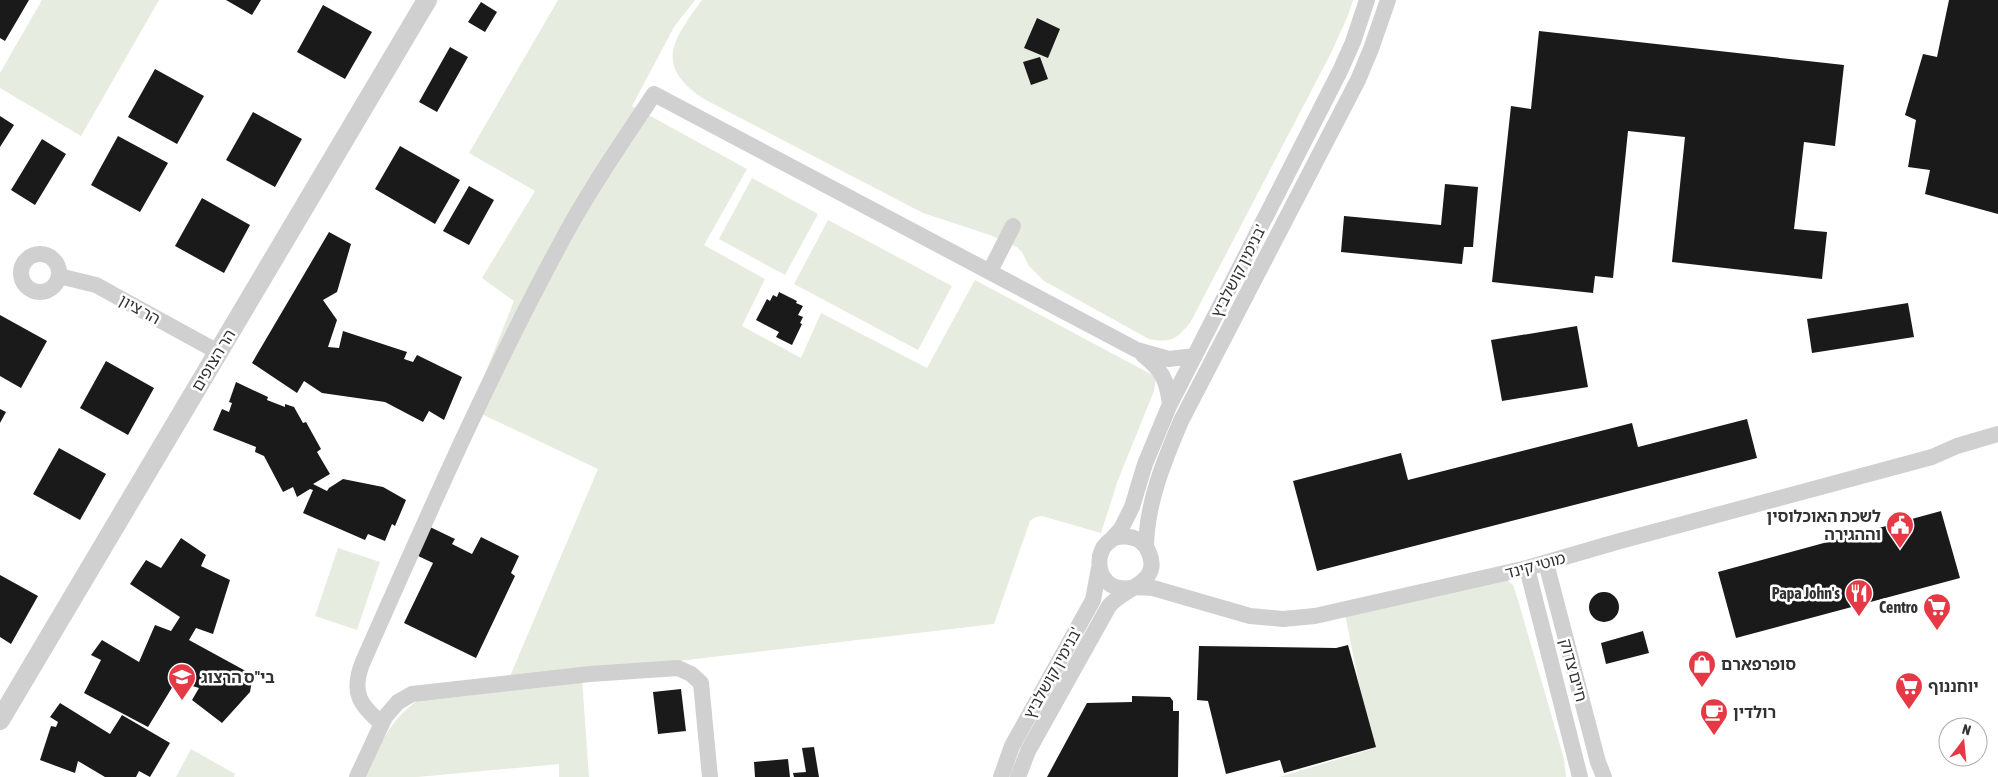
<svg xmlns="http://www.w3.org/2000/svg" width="1998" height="777" font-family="'Asap Condensed','Noto Sans Hebrew',sans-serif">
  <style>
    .green { fill: #e6ecdf }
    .building { fill: #1a1a1a }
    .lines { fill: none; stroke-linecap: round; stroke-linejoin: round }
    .minor { stroke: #d0d0d0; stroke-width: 16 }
    .tertiary { stroke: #d0d0d0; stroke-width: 20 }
    .labels { text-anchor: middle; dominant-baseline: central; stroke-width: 5; stroke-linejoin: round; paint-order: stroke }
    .street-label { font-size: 16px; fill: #333; stroke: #fff }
    .poi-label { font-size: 16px; font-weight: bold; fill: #333; stroke: #fff; text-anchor: start }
  </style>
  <rect width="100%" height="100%" fill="#fff"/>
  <path class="green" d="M42,0H159L81,136L0,88V73Z
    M558,0H695L674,27L632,106L747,169L704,245L765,279L742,326L801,358L821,313L927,368L975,280L1156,377L1154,391L1118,480L1101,533L1042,516L1036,517L1030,521L994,624L508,681L598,469L471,409L514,301L482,278L535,191L469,153Z
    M702,0H1353L1347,18L1330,55L1190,323C1175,340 1172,343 1149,339L1044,281L1029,266L1022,252L1017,247L990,235L923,213L704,99C653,65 673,40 702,0Z
    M752,178L818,214L785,275L719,239Z
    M828,220L952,286L918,350L794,284Z
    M338,548L380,562L357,630L315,616Z
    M1506,579L1513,585L1518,600L1564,759L1566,777H1279L1372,749L1345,614Z
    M582,679L589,777H559V764L417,777H365C381,744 388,722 419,699Z
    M191,749L235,774L234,777H176Z"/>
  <path class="building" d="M0,0H29L5,41L0,38Z
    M226,0H261L252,15Z
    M1949,0H1998V214L1925,194L1930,170L1908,167L1916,120L1905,115L1923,54L1937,57Z
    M481,2L497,12L485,32L468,22Z
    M323,5L372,32L345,79L297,52Z
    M1037,18L1060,29L1048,58L1024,48Z
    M1539,31L1844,65L1835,146L1804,142L1794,229L1827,232L1822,279L1672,262L1685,137L1628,131L1613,278L1595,276L1593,293L1492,282L1511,106L1531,109Z
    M450,47L468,57L437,112L419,102Z
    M1040,57L1048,79L1031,85L1023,62Z
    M155,69L204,96L177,144L128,117Z
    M253,112L302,139L275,187L226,160Z
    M0,116L14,125L0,147Z
    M118,136L168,163L140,212L91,185Z
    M42,139L66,154L35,205L11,190Z
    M400,146L460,180L435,224L375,189Z
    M1445,184L1478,187L1473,247H1464L1462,264L1341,252L1344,216L1441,225Z
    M469,186L494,200L469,245L443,231Z
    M202,198L250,225L224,273L175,246Z
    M329,232L351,244L337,292L323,300L337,320L328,347L339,348L343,331L407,352L404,359L413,362L417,355L462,377L444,420L429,411L423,422L385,402L322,393L304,381L297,393L252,363Z
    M779,292L797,301L796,303L803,306L798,315L803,317L800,323L802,324L792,345L776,337L779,332L756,320L767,299L770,301L773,295L777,297Z
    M1908,303L1914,337L1812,353L1807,319Z
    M0,315L47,341L21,388L0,376Z
    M1577,326L1588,387L1502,401L1491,340Z
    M106,361L154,388L128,435L80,408Z
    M236,382L268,397L267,400L285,407V404L294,407L303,423L306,422L321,449L317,452L330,474L313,484L327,491L329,488L343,479L383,487L406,500L395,526L392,524L385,541L368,534L365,540L303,513L313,490L310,489L297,497L293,487L283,492L264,456L255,452L256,447L213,430L222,409L229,412L232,403L229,402Z
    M0,409L6,412L0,423Z
    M1747,419L1757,458L1317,571L1293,481L1401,453L1408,480L1632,423L1638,447Z
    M59,448L106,474L80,520L33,494Z
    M1941,511L1960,578L1736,638L1718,572Z
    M430,527L455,539L452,544L472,554L481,537L519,556L511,573L515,576L476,658L404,623L433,563L416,555Z
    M181,538L206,555L201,566L230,580L213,634L196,628L189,640L253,675L250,692L222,723L192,700L199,688L176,681L148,727L84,693L101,660L91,655L102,640L139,662L155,625L171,631L180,617L130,584L146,560L161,568Z
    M0,575L38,596L11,644L0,637Z
    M1589 607a15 15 0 1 1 30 0a15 15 0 1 1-30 0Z
    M1643,631L1649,653L1606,664L1601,643Z
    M1348,645L1376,747L1284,773L1280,760L1226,774L1208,701L1197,700L1199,646L1336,648Z
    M681,689L686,731L658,734L653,692Z
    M1132,696L1170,697L1173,701V711H1179L1178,777H1047L1087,703L1132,702Z
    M60,703L110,734L122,715L170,743L150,777L139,771L136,777H105L78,761L75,773L40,760L51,726L56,727L58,722L50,717Z
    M814,747L819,777H794L793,773L806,772L802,748Z
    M788,759L790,777H755L754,762Z"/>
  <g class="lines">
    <path class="minor" d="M21 273a19 19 0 1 1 38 0a19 19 0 1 1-38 0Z
      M990,271L1013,226
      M59,276L96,285L218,352
      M1143,355C1162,370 1167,380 1170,404
      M1109,542L1121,529L1132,507L1145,464L1170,404L1340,71L1353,42L1367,0
      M1146,546C1147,502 1164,461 1181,421L1358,80L1371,49L1388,0
      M1546,563L1598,762L1604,777
      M1527,568L1580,777
      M1134,587L1153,588L1250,616L1283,619L1315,616L1527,568L1620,541L1932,457L1957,446L1998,434
      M382,724C360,705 351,693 362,664C424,524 485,383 558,248C586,194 621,144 654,94L1137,350L1169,359L1195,356
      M357,777L385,717L398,702L412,694L590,674L678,668L691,674L701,683L710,777
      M1001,777L1012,746L1093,600L1099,568
      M1018,777L1028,751L1109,606C1123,588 1162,583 1149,553C1146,544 1138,538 1129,537C1091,530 1087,595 1132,588"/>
    <path class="tertiary" d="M0,720L427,0"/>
  </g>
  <defs>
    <g id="civic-pin" transform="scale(1.4375)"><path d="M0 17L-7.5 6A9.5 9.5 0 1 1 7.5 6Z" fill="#e63946" stroke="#fff"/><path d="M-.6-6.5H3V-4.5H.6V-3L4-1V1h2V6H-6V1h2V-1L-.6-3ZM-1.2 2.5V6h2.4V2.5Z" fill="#fff"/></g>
    <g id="restaurant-pin" transform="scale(1.4375)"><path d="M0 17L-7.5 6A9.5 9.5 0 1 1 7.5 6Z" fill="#e63946" stroke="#fff"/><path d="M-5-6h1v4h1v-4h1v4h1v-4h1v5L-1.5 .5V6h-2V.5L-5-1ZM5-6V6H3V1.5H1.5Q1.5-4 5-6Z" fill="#fff"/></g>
    <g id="supermarket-pin" transform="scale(1.4375)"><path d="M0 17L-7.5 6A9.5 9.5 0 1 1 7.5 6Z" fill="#e63946" stroke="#fff"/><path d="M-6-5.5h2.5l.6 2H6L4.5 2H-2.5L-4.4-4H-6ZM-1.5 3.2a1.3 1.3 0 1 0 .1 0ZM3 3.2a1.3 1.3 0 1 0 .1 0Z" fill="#fff"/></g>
    <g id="shop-pin" transform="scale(1.4375)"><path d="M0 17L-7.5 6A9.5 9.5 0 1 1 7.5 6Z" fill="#e63946" stroke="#fff"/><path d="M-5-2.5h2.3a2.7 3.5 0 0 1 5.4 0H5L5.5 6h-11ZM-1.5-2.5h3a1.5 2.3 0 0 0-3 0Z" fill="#fff"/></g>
    <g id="school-pin" transform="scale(1.4375)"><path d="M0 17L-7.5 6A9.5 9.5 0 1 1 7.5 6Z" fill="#e63946" stroke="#fff"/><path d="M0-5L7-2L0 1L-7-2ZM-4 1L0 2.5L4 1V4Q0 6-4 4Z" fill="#fff"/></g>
    <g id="cafe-pin" transform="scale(1.4375)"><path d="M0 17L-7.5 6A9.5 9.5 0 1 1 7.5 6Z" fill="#e63946" stroke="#fff"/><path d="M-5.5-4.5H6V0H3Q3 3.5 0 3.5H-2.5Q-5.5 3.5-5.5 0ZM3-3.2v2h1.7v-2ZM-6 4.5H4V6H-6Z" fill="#fff"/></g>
  </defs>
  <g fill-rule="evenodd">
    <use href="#civic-pin" x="1900" y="525"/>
    <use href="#restaurant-pin" x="1859" y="593"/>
    <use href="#supermarket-pin" x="1937" y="607"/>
    <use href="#shop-pin" x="1702" y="664"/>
    <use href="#school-pin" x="182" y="677"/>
    <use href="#supermarket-pin" x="1909" y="686"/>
    <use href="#cafe-pin" x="1714" y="712"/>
  </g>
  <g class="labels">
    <g class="street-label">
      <text transform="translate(1238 271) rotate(-63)">בנימין קושלביץ'</text>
      <text transform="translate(140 309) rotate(29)">הר ציון</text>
      <text transform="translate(213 360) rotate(-59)">הר הצופים</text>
      <text transform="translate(1535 565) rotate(-15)">מוטי קינד</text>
      <text transform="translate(1574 670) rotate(75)">חיים צדוק</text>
      <text transform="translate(1052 673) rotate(-61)">בנימין קושלביץ'</text>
    </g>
    <g class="poi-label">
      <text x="1881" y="516" text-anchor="end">לשכת האוכלוסין<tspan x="1881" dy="18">וההגירה</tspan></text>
      <text x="1840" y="593" text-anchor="end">Papa John's</text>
      <text x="1918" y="607" text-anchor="end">Centro</text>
      <text x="1721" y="664">סופרפארם</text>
      <text x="201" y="677">בי"ס הרצוג</text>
      <text x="1928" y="686">יוחננוף</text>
      <text x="1733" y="712">רולדין</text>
    </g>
  </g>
  <g transform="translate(1963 742) rotate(16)"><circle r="24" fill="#ffffff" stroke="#adadad"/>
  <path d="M0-4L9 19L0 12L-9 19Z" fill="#e63946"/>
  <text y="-8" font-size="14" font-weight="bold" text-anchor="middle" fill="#333333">N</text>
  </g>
</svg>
